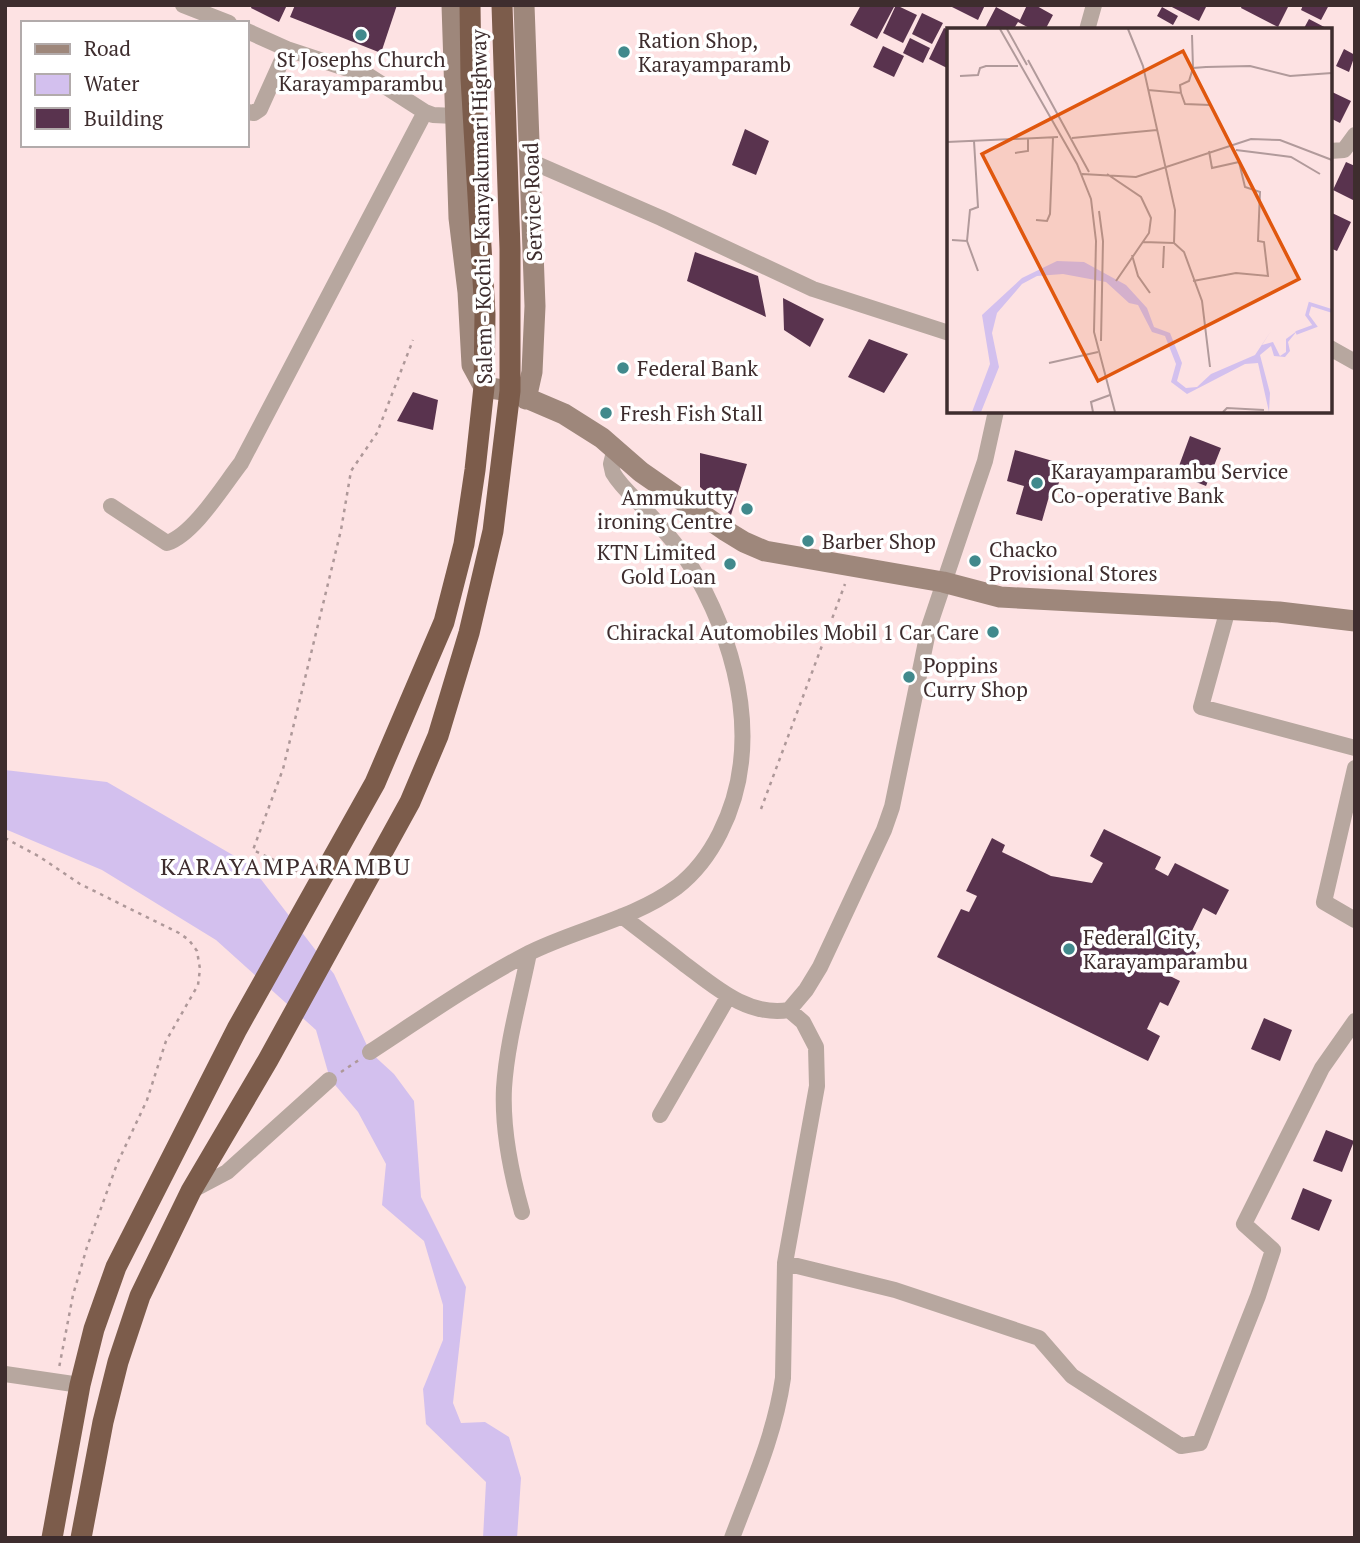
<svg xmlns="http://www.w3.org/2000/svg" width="1360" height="1543" font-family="'PT Serif',serif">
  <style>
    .water { fill: #d3c0ee }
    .building { fill: #59334e }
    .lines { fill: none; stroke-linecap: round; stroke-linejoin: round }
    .path { stroke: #ae9899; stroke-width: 2.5; stroke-dasharray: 3.5 5; stroke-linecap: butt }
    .street { stroke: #b7a79f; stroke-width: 16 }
    .secondary { stroke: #9e877b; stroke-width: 21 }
    .highway { stroke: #7c5c4b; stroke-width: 21 }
    .poi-dot { fill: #41898c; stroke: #fff; stroke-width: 2.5 }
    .labels { text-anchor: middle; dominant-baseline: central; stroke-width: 7; stroke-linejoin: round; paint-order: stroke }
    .poi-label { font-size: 21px; fill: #3e2d2e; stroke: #fff; text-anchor: start }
    .street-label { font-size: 21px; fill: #3e2d2e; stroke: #fff }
    .quarter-label { font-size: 24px; letter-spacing: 2px; fill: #3e2d2e; stroke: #fff }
    .inset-river { fill: none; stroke: #d3c0ee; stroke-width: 3.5 }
    .inset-road { fill: none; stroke: #b19a9b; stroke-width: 2 }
    .view { fill: #e0570e; fill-opacity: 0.15; stroke: #e0570e; stroke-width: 3.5 }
    .inset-edge { fill: none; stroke: #3e2d2e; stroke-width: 3.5 }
  </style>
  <rect width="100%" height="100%" fill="#fde2e3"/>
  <path class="water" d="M5,770L107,782L250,865L334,974L370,1052L394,1074L414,1101L421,1197L466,1287L453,1403L461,1423L485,1422L509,1437L521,1478L517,1538H483L486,1482L426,1424L423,1389L443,1340V1305L424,1241L382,1205L386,1164L358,1112L330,1079L316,1030L216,940L102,870L5,829Z"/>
  <path class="building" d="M252,5H287L279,22L251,8Z
    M295,5H397L381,53L290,17Z
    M861,5H895L877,39L850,25Z
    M896,5L917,15L903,43L883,33Z
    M948,5H985L978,20Z
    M1027,5H1035L1053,15L1045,30H1033L1018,22L1013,30H984L996,7L1020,20Z
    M1168,5H1207L1199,21Z
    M1242,5H1289L1278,27L1241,8Z
    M1303,5H1329L1321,20L1301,10Z
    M1162,7L1178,16L1173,25L1157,16Z
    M922,13L943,23L932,44L912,34Z
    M1309,19L1330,30H1303Z
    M944,28L949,30V69L929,59Z
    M910,38L930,48L923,63L903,53Z
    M883,46L904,56L894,77L873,67Z
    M1344,49L1355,55L1349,72L1336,66Z
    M1330,91L1351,101L1340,123L1330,118Z
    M745,129L769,141L756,175L732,165Z
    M1346,162L1355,166V201L1333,190Z
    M1330,212L1351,222L1337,251L1330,248Z
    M695,252L758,276L766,317L687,281Z
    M783,298L824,319L810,347L784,330Z
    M869,339L908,354L884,393L848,377Z
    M413,392L438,400L433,430L397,421Z
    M1190,436L1221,448L1206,486L1176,474Z
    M1015,450L1063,464L1056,495L1050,493L1042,521L1016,514L1024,486L1007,481Z
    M700,453L747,464L731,515L700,487Z
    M1104,829L1161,857L1155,869L1168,876L1175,863L1229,890L1216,915L1203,908L1190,935L1202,941L1190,965L1176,958L1168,975L1180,981L1168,1006L1160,1002L1147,1029L1160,1036L1148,1061L937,957L961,909L969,912L977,896L966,891L992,838L1005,845L1002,852L1051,876L1092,883L1103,863L1090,856Z
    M1264,1018L1292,1030L1280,1061L1251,1049Z
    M1326,1130L1354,1141L1342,1172L1313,1161Z
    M1303,1188L1332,1200L1319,1231L1291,1219Z"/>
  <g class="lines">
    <path class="path" d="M761,809L845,584
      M5,838L40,857L80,884L179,933L189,940L197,951L200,969L198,985L166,1041L147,1100L117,1164L87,1247L73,1295L59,1368
      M305,875L253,850L283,769L341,530L351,471L377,433L413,340
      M341,1072L359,1060"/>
    <path class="street" d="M183,5L229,23
      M1087,30L1094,5
      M247,31L287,49L369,76L425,112L433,115L455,116
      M247,112L254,113L260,109L287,49
      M1330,151L1344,150L1355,135
      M530,161L661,218L813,289L949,333
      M1330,348L1355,362
      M111,506L167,543C194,534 223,486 241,463L425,112
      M1228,609L1201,707L1355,748
      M1355,768L1324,902L1355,920
      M622,916C642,932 663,947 683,963C714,986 747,1017 789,1010L806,990L820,967L884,830L892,807L929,627L985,461L996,411
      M370,1052C422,1018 472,983 527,954C576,929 632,920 677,887C695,873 710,853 720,833C762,750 740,654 696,575C682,549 661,527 641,505C631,495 620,485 613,473L611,464L615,448
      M660,1115L728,997
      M191,1191L227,1172L329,1080
      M522,1212C511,1173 502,1129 504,1088C507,1042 520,998 529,953
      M785,1263L895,1290L1039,1338L1072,1376L1181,1446L1200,1443L1258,1296L1273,1250L1244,1224L1322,1068L1355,1021
      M5,1374L80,1385
      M732,1538C752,1485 775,1434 783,1378L785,1263L817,1086L816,1047L803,1022L789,1010"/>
    <path class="secondary" d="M452,5L459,218L468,292L472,365L484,387L510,391L564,414L602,438L641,472L726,531L744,542L765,551L943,582L1000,597L1279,612L1355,621
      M524,5L535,306L532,372L526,399"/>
    <path class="highway" d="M52,1538L80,1385L94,1329L116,1267L237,1029L375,783L444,622L464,544L475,470L484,387L485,314L471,78L470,5
      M81,1538L103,1422L118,1362L140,1296L191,1191L268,1060L410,802L438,736L469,633L493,531L510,391V249L502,5"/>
  </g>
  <g class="poi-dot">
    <circle cx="361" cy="35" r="7"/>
    <circle cx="624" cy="52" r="7"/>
    <circle cx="623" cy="368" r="7"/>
    <circle cx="606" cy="413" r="7"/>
    <circle cx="1037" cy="483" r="7"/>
    <circle cx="747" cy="509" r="7"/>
    <circle cx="808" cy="541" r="7"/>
    <circle cx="975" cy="561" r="7"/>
    <circle cx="730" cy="564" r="7"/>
    <circle cx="993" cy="632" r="7"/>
    <circle cx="909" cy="677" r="7"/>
    <circle cx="1069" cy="949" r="7"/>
  </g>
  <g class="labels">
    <g class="poi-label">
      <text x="638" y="40">Ration Shop,<tspan x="638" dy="24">Karayamparamb</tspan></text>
      <text x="361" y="59" text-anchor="middle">St Josephs Church<tspan x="361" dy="24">Karayamparambu</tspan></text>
      <text x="637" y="368">Federal Bank</text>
      <text x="620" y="413">Fresh Fish Stall</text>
      <text x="1051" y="471">Karayamparambu Service<tspan x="1051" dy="24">Co-operative Bank</tspan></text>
      <text x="733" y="497" text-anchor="end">Ammukutty<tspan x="733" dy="24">ironing Centre</tspan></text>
      <text x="822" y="541">Barber Shop</text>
      <text x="989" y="549">Chacko<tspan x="989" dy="24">Provisional Stores</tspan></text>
      <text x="716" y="552" text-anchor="end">KTN Limited<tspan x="716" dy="24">Gold Loan</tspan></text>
      <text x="979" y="632" text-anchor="end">Chirackal Automobiles Mobil 1 Car Care</text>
      <text x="923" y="665">Poppins<tspan x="923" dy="24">Curry Shop</tspan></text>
      <text x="1083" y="937">Federal City,<tspan x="1083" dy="24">Karayamparambu</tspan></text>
    </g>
    <g class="street-label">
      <text transform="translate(532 202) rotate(-92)">Service Road</text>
      <text transform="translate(481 207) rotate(-91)">Salem - Kochi - Kanyakumari Highway</text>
    </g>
    <g class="quarter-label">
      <text x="286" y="866">KARAYAMPARAMBU</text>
    </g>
  </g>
  <g transform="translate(947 28)">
    <rect width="385" height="385" fill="#fde2e3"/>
    <path d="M110,233L137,234L179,257L200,280L207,299L223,305L235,335L230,353L239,360L250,359L264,346L308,327L324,303L315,317L326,314L333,328L339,324V311L350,303L341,314L343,323L338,329L327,328L324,318L313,327L323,365L322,384L311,335L298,336L240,366L224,354L229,336L218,308L205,304L191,277L182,275L159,254L116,246L90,248L75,256L50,285L45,305L52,339L34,384H25L43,336L35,287L75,250Z" fill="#d3c0ee"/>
    <path class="inset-river" d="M349,305L368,298L360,287L363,276L385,283"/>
    <path class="inset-road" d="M53,1L130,136L144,171L149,213L147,304L168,384M60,1L80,37M181,1L196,38L228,182L227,215L196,214M245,7L246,40M81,32L142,144M13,48L31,47L33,40L39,38H71M201,62L234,65L233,57L242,53L246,40L259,39L303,38L343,48L385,45M234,65L238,76L263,77M125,110L210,102M0,114L111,109M289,122L344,129L373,146M68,125L81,123V111M135,146L189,149L304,111L333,112L385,132M160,146L194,169L204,190L202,205L169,253M152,183L156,213L154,313M89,192L100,193L103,186L106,110M5,212L20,213L23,182L31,179L27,113M20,213L31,243M227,215L237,224L255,273L263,339M185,227L191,248L203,265M216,240L217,218M246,253L289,245L321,248L317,214L311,213L313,164L298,159L292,134L265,140L262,123M102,335L151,324M146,384L144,374L163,367M276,384L280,380L317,382"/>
    <path class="view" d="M236,23L352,251L151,353L35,126Z"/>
    <rect width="385" height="385" class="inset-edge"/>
  </g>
  <rect width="1360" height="1543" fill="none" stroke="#3e2d2e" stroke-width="14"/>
  <rect x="21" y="21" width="228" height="126" fill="#ffffff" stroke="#b2abab" stroke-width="2"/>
  <rect x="35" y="44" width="35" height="10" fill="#9e877b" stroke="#b2abab" stroke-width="2"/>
  <text x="84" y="56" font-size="21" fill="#3e2d2e">Road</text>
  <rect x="35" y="74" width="35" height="21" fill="#d3c0ee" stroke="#b2abab" stroke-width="2"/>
  <text x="84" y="91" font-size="21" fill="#3e2d2e">Water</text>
  <rect x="35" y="108" width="35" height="21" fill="#59334e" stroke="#b2abab" stroke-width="2"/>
  <text x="84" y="126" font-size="21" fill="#3e2d2e">Building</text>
</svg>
